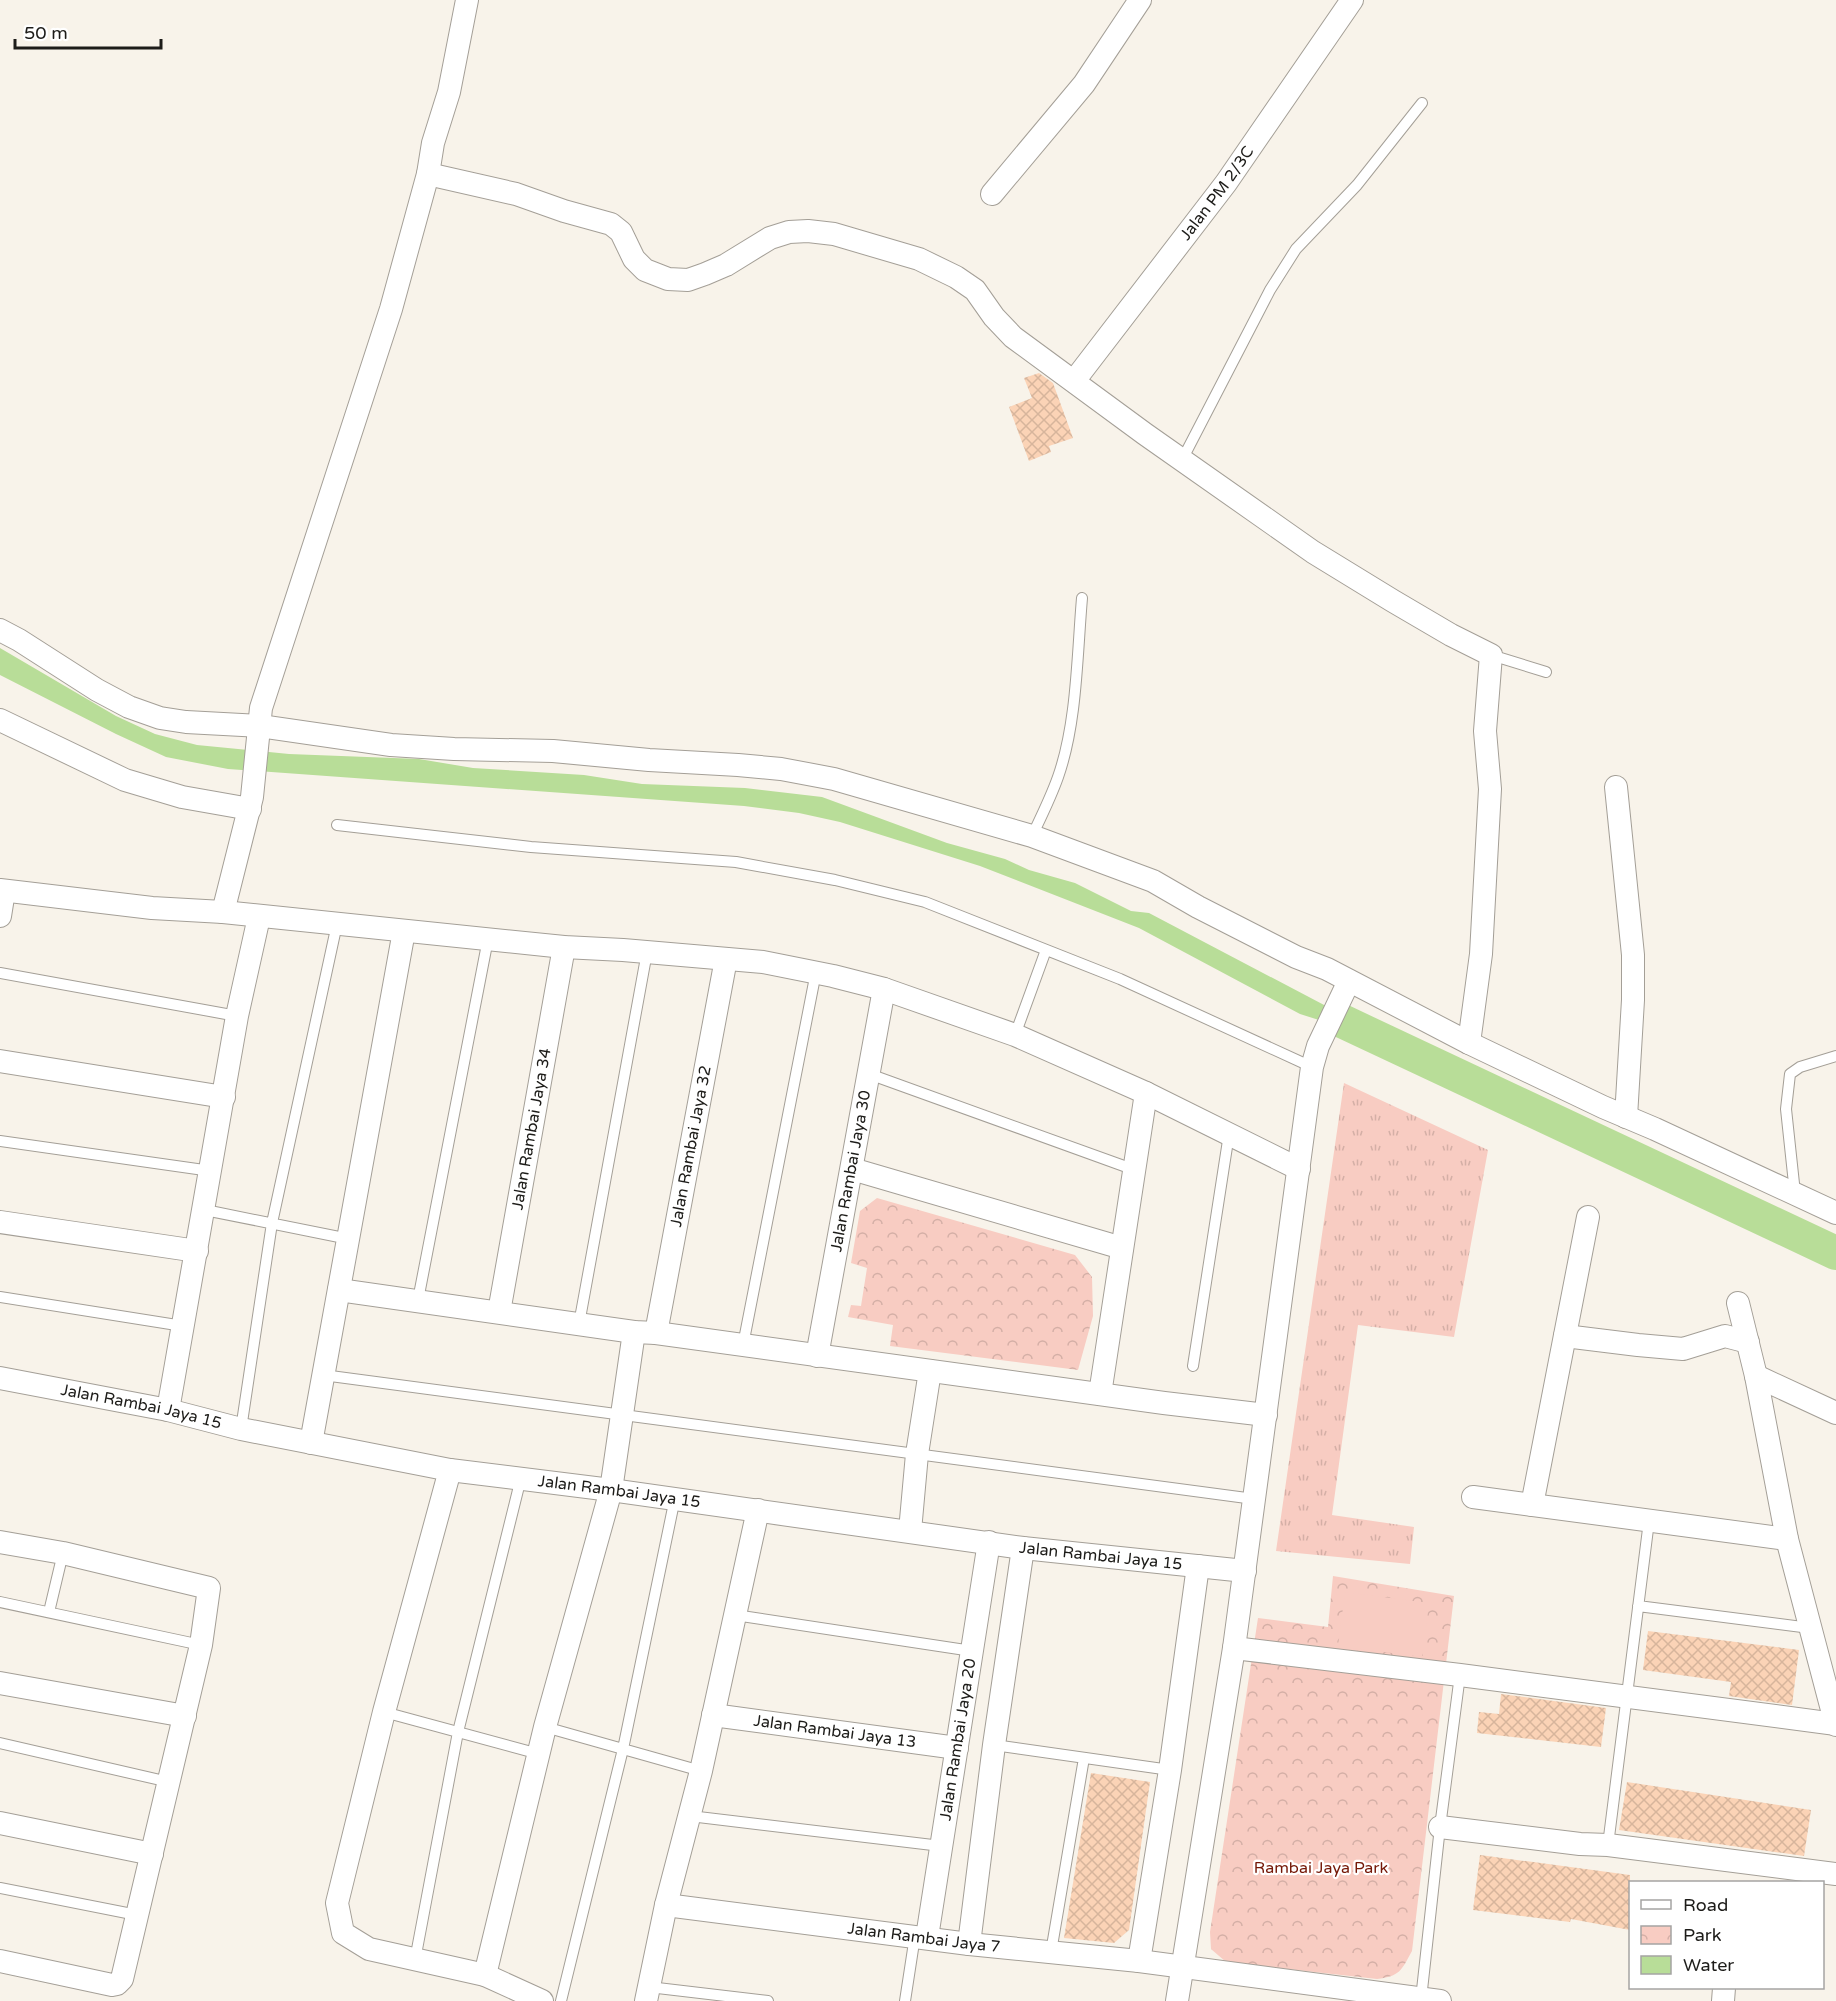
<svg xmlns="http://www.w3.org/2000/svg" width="1836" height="2001" font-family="'Varela Round',sans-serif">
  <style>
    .grass { fill: url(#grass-tufts) }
    .park { fill: url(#park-crowns) }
    .pitch { fill: #f8ccc2 }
    .water { fill: #b8dd98 }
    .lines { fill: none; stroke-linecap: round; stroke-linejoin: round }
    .river { stroke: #b8dd98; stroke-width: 34 }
    .building { fill: url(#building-cross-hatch) }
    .service-casing { stroke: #a49f97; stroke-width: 12 }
    .minor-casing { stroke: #a49f97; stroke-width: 24 }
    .service { stroke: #fff; stroke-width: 10 }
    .minor { stroke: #fff; stroke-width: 22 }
    .labels { text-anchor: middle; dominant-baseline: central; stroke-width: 4.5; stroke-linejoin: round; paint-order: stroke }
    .street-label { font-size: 16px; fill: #1d1c19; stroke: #fff }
    .park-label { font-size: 16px; fill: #741807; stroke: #fff }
  </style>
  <defs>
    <pattern id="grass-tufts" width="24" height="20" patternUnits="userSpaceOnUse" patternTransform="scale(1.5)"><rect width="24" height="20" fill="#f8ccc2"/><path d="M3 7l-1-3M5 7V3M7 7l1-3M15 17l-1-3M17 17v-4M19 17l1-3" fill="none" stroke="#d4afa6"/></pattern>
    <pattern id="park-crowns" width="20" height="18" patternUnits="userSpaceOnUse" patternTransform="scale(1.5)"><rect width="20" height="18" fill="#f8ccc2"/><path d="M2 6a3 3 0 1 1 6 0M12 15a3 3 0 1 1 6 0" fill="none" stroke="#d4afa6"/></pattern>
    <pattern id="building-cross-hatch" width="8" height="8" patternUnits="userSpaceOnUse" patternTransform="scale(1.5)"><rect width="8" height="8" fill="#fbd3b6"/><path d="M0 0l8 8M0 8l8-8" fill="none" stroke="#d7b59c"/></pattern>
  </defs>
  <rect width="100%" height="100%" fill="#f8f3ea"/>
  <path class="grass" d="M1344,1083L1488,1150L1454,1337L1358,1325L1332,1515L1414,1527L1410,1564L1276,1551Z"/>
  <path class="park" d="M877,1198L1075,1255L1092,1277L1093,1316L1078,1370L890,1346L893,1325L848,1317L851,1305L861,1306L867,1268L851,1263L860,1211Z
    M1333,1576L1454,1596L1412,1951C1401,1971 1400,1976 1377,1979L1226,1962L1211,1949L1210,1932L1258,1618L1328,1627Z"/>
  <path class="pitch" d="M1345,1592L1429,1603L1422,1657L1338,1646Z"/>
  <path class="water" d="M0,648L116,716L155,734L197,745L289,754L419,759L473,768L584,775L642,784L745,788L822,797L947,843L1005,859L1029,870L1075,883L1131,911L1149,913L1364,1026L1360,1033L1300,1014L1139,928L980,866L840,822L799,813L744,806L228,769L166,757L116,734L0,675Z"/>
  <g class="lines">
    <path class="river" d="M1342,1021L1836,1253"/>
  </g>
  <path class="building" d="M1039,373L1053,383L1073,438L1049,446L1051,452L1029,461L1009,407L1032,398L1024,378Z
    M1648,1631L1799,1650L1792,1705L1729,1696L1731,1682L1643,1670Z
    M1501,1694L1606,1708L1601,1747L1477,1733L1479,1712L1499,1714Z
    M1091,1773L1150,1782L1129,1930L1114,1943L1064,1938Z
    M1627,1782L1811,1810L1804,1856L1619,1830Z
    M1480,1855L1630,1875V1930L1571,1919L1570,1922L1473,1910Z"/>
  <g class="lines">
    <g class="service-casing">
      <path id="service" d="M1182,460L1270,290L1296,249L1357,185L1422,103
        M1491,655L1546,672
        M337,825L531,847L736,862L835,880L925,902L1120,979L1312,1067
        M1032,836C1041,817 1051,797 1058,777C1077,723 1077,656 1082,598
        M0,973L237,1016
        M1015,1035L1046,950
        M869,1074L1135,1170
        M0,1141L211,1171
        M1795,1193L1786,1109L1790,1074L1800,1067L1836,1056
        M205,1210L349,1239
        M0,1297L183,1326
        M418,1300L488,939
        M579,1324L647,952
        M743,1345L816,972
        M1193,1366L1229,1134
        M323,1375L1254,1499
        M241,1429L272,1223L337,924
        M0,1602L201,1645
        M1638,1606L1810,1628
        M49,1612L63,1553
        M735,1615L972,1651
        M384,1712L539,1754
        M545,1727L701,1771
        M0,1743L169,1782
        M994,1745L1170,1770
        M690,1816L941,1846
        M1608,1845L1649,1521
        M0,1888L137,1915
        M1051,1952L1084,1758
        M415,1960L458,1732L521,1478
        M649,1987L768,2001
        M1421,1999L1440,1827L1460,1675
        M561,2001L623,1749L675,1498
        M905,2001L915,1936"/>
    </g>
    <g class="minor-casing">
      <g id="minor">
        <path d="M428,174L516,194L564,211L611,224L621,232L634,259L645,270L668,279L688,280L705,274L726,265L770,238L789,232L808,231L834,234L919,259L956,277L975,290L994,317L1013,337L1145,434L1313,552L1393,601L1451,635L1491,655L1485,731L1490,789L1481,954L1469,1043"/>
        <path d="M992,194L1084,84L1140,0"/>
        <path id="s1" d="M1074,381L1226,183L1352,0"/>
        <path d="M0,630L19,640L97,690L129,707L160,718L186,722L260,726L391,745L454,749L553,751L649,760L738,765L781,769L834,779L1032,836L1153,881L1198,907L1296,957L1327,969L1469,1043L1603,1107L1655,1129L1836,1213"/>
        <path d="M0,720L125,780L182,797L250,809"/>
        <path d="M1616,787L1633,955V1000L1626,1117"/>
        <path d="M0,890L152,908L223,912L564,947L623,950L763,962L833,976L884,989L1015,1035L1146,1093L1299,1169"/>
        <path d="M223,912L252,797L261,708L391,309L428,174L433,143L449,92L467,0"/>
        <path d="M0,916L4,891"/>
        <path d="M0,1061L224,1097"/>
        <path d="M852,1169L1122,1248"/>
        <path d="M0,1222L197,1251"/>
        <path d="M339,1290L634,1332L656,1333L1164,1403L1266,1415"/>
        <path d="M1738,1303L1756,1376L1787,1539L1836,1725"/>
        <path id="s2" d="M499,1312L564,947"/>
        <path id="s3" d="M656,1333L726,959"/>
        <path d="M1565,1336L1638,1345L1683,1349L1725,1336L1748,1342"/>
        <path id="s4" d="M817,1356L884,989"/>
        <path d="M1756,1376L1836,1413"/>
        <path id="s5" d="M0,1378L168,1410L241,1429L450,1470L611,1490L1023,1548L1245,1571"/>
        <path d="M1100,1394L1146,1093"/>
        <path d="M168,1410L237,1016L259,917"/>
        <path d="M311,1443L404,931"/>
        <path d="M450,1470L384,1712L337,1903L343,1933L369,1949L485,1975L542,2001"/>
        <path d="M1473,1497L1787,1539"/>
        <path d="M1532,1505L1588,1217"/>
        <path d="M910,1531L917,1454L930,1371"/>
        <path d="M0,1542L63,1553L209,1588L201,1645L122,1979L117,1984L112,1985L0,1961"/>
        <path d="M1234,1648L1460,1675L1836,1724"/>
        <path d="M0,1683L185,1716"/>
        <path id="s6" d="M713,1715L957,1748"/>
        <path d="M0,1823L152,1854"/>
        <path d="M1440,1827L1580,1844L1608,1845L1836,1874"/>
        <path id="s7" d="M666,1905L969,1944L1139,1961L1440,2001"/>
        <path id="s8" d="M927,1937L989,1542"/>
        <path d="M969,1944L994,1745L1023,1548"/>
        <path d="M1139,1961L1170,1770L1198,1566"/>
        <path d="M485,1975L545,1727L611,1490L634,1332"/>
        <path d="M646,2001L666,1905L701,1771L758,1510"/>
        <path d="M1177,2001L1234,1648L1312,1067L1318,1046L1349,981"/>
        <path d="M1723,2001L1724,1988"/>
      </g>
    </g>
    <use href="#service" class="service"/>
    <use href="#minor" class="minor"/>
  </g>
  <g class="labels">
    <g class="street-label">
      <text stroke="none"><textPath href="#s1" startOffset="236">Jalan PM 2/3C</textPath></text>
      <text stroke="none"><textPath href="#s2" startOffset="186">Jalan Rambai Jaya 34</textPath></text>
      <text stroke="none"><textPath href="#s3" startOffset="190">Jalan Rambai Jaya 32</textPath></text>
      <text stroke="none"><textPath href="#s4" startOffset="188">Jalan Rambai Jaya 30</textPath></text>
      <text stroke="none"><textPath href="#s5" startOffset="144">Jalan Rambai Jaya 15</textPath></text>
      <text stroke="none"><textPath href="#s5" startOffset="630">Jalan Rambai Jaya 15</textPath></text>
      <text stroke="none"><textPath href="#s5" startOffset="1116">Jalan Rambai Jaya 15</textPath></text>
      <text stroke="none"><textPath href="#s6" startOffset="123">Jalan Rambai Jaya 13</textPath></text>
      <text stroke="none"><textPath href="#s8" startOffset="200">Jalan Rambai Jaya 20</textPath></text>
      <text stroke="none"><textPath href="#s7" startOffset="260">Jalan Rambai Jaya 7</textPath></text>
    </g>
    <g class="park-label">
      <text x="1321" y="1868">Rambai Jaya Park</text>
    </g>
  </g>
  <rect x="1629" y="1881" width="195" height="108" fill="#ffffff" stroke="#a5a4a3" stroke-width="1.5"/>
  <rect x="1641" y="1900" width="30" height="9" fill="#ffffff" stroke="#a5a4a3" stroke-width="1.5"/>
  <text x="1683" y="1911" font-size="18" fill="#1d1c19">Road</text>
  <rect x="1641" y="1926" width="30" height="18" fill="url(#park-crowns)" stroke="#a5a4a3" stroke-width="1.5"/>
  <text x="1683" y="1941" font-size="18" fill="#1d1c19">Park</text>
  <rect x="1641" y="1956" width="30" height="18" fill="#b8dd98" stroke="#a5a4a3" stroke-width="1.5"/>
  <text x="1683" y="1971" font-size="18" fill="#1d1c19">Water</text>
  <path d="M15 39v9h146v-9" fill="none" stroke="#1d1c19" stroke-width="3"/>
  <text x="24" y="39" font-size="18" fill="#1d1c19" stroke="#ffffff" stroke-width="4.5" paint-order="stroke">50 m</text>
</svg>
